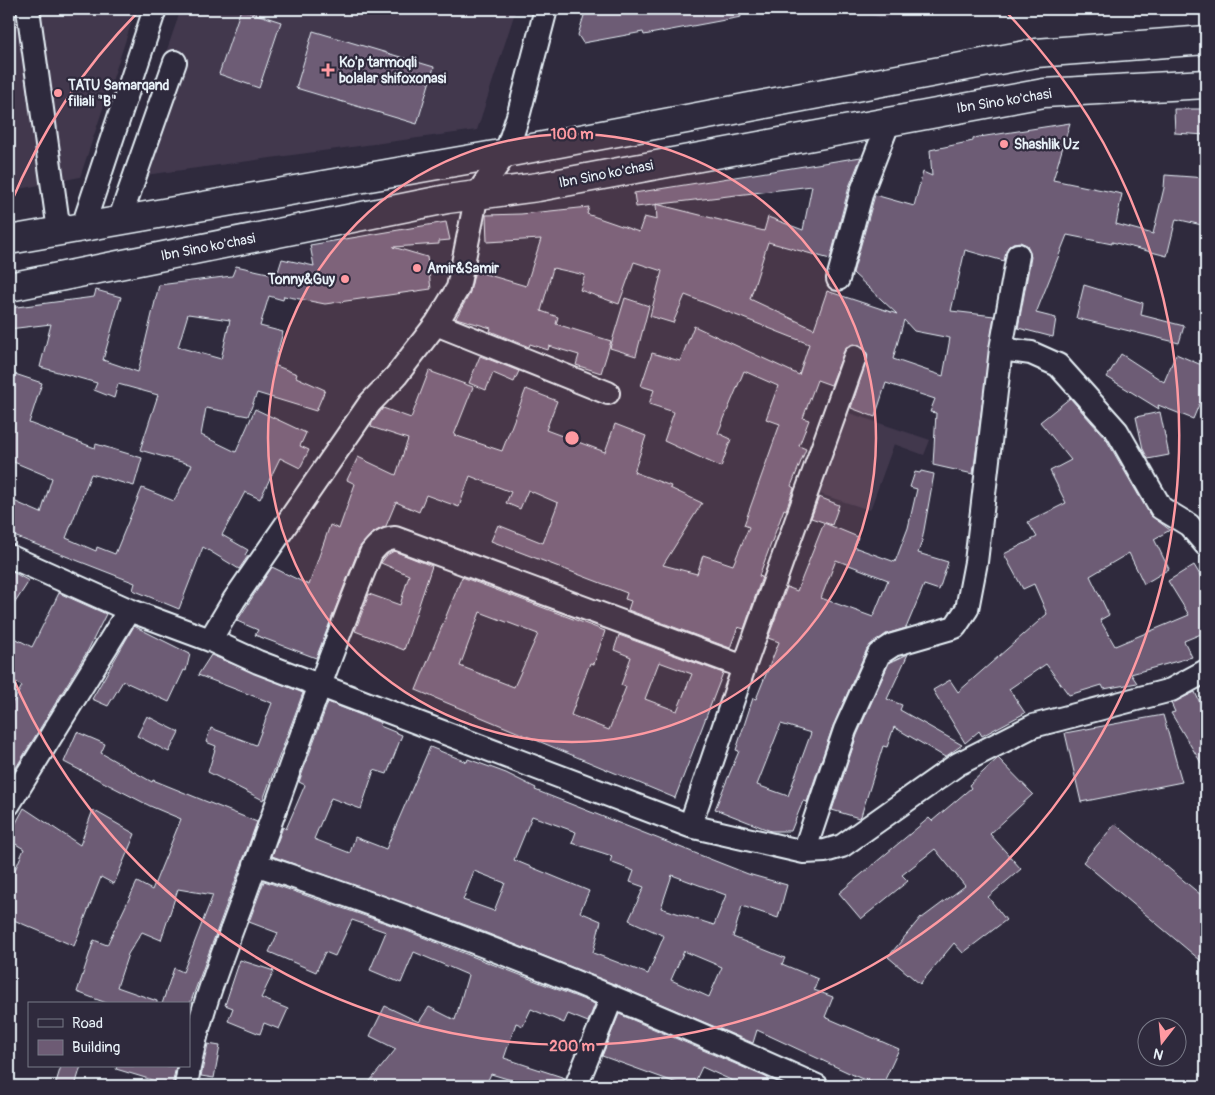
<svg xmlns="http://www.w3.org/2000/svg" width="1215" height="1095" font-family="Pangolin,sans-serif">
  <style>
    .built { fill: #42394e }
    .building { fill: #6d5b74; stroke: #e8f1f8; fill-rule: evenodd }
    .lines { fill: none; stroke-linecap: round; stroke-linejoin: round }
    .minor-casing { stroke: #e8f1f8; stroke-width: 26 }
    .major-casing { stroke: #e8f1f8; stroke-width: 31 }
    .minor { stroke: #2f2a3d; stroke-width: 22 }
    .major { stroke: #2f2a3d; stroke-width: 28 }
    .ring { fill: none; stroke: #ff9aa2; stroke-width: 2.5 }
    .poi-dot { fill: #ff9aa2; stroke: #2f2a3d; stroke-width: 2 }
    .labels { text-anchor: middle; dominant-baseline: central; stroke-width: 4.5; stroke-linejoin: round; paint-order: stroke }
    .poi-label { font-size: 14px; font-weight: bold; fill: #e8f1f8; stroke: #2f2a3d; text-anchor: start }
    .street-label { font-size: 14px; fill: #e8f1f8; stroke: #2f2a3d }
    .centre { fill: #ff9aa2; stroke: #2f2a3d; stroke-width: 2.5 }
    .ring-label { font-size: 15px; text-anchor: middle; font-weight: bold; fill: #ff9aa2; stroke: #2f2a3d; stroke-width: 4.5; stroke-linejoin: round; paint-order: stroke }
  </style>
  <rect width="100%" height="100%" fill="#2f2a3d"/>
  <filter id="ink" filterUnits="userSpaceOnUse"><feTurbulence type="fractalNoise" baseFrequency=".02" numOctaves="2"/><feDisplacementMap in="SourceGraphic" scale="10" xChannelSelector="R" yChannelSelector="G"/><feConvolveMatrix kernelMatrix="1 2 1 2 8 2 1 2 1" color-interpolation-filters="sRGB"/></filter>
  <g filter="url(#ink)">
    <path class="built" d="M9,9H136L80,177L9,191Z
      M181,9H516L477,130L123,178Z
      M847,9H889L886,19Z
      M846,412L930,440L924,455L894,444L870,510L820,494Z"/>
    <path class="building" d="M241,9L281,22L259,88L219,74Z
      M586,9H740L741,17L644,35L643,32L583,43L578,35Z
      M313,31L434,67L417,124L296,88Z
      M1174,109H1206V135L1175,133Z
      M1070,123L1053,180L1122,194L1116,224L1153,234L1164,188L1165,175L1206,178V226L1176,219L1167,256L1112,242V244L1067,235L1036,313L1056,318L1053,337L1018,328L1031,257L1027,245L1020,242L1013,243L1008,247L1004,261L965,250L951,311L994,316L973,474L933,465L936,413L930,412L935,399L886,383L875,417L851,408L868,355L860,345L853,344L846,347L831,385L817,380L803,418L809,420L799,446L806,449L791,486L794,488L786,510L784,509L759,576L762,577L744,629L738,627L730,648L628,610L631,601L625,599L627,593L491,541L498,525L543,543L558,503L528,490L520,509L506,503L511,492L470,476L459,507L426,495L419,512L396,502L386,526L371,534L359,548L316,658L255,635L258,630L237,621L272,567L309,585L330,525L339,529L355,484L347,480L358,457L396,475L408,439L371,427L372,423L383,408L411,418L429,371L473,387L454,435L502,451L526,389L557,401L546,430L605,452L615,424L646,436L634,472L671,486L670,488L702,503L663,565L697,574L703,555L733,565L749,527L744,525L780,424L766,419L778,386L744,371L718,433L731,439L721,467L664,441L674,412L649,404L654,390L641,386L652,353L680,361L694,326L799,375L809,344L685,295L673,323L650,316L662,271L634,262L619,304L580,290L585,275L553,268L541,311L558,317L556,324L611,341L601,373L576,365L579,355L549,346L548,350L530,344L529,347L490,331L491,328L456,318L469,295L475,271L526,286L541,239L487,242L486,215L521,214L589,207L587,214L639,232L644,217L657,220L656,204L764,231L768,217L803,230L812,186L636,207L634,193L861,157L849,187L830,259L768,242L750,299L814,329L827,291L897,314L853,273L875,195L914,206L923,172L932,176L930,150L973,141V138ZM904,320L914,331L950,338L943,376L893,359Z
      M446,222L450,240L439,241V244L393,247L427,257L431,289L325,304L284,296L283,300L269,296L260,326L283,332L274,365L297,374L296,377L325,390L316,411L257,393L248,416L206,408L201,435L236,452L255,409L306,433L300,446L309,450L300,468L280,458L260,499L245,492L222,535L248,550L245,555L248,556L239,569L203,547L179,609L133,590L135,583L9,534V499L41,513L52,478L9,460V372L42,383L29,423L95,448L96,444L142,458L134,486L91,474L66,538L96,551L97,547L115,554L142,488L174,501L192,465L140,450L158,395L118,384L114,398L94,390L97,383L40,367L51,324L9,329V308L94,297L96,290L121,297L103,360L138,372L159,285L232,276L236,266L277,275L282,259L314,266L310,245ZM188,314L230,320L221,359L178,347Z
      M1084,285L1143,303L1141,315L1184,326L1179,343L1076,318Z
      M625,298L649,306L636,356L610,348Z
      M1121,354L1164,382L1176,354L1206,367V388L1193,419L1158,405L1159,409L1107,377Z
      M480,356L519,371L514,382L493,373L486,390L469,383Z
      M1070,398L1106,439L1150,515L1170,530L1154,539L1169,569L1144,584L1129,553L1090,576L1109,615L1100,620L1115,646L1189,615L1168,581L1194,565L1206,585V643L1201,634L1184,641L1192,657L1131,674L1137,683L1104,689L1102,685L1069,695L1046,664L1009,689L1025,713L982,736L979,731L965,743L933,690L950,680L958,692L1047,614L1034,584L1023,589L1004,554L1037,537L1028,522L1066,503L1050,471L1071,460L1040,422Z
      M1160,412L1169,455L1148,459L1143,449L1136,417Z
      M921,471L934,474L922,541L918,553L948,562L939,590L924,585L906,628L886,634L867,649L833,726L807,802L803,801L791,831H771L715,809L739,751L736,750L753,698L756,699L779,642L768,638L787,587L797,591L824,523L858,537L854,547L895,562L908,528L917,489L910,487L915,472L920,473ZM836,560L888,580L873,617L821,598ZM781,724L811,733L788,796L757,785Z
      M819,497L839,505L832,525L811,518Z
      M394,551L432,566L404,650L355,631L369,594L400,605L409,575L381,563L387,555Z
      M9,570L29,581L9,612Z
      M462,577L605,631L594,664L590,663L571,715L609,730L626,687L621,685L631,657L614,650L619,635L723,673L675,798L416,690ZM480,612L538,634L514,687L460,666ZM659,662L692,674L677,711L645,699Z
      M59,593L106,614L87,652L9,779V709L22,686L9,679L14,665L9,662V635L32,647Z
      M134,626L190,654L186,671L184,670L169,702L123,681L108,706L92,699Z
      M908,654L887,699L902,705L900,710L962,745L945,757L894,727L887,747L883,746L861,816L859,818L832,810L857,735L889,663Z
      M211,655L303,693L263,800L208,772L216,746L206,742L211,728L256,745L272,703L198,675Z
      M1195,692L1206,716V771L1171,713L1175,712L1171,703Z
      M328,702L381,723L380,726L402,735L387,774L374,770L361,809L331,798L314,839L350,853L355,837L386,849L430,747L467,762L468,759L506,773L536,788L535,790L748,874L787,885L778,918L742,906L733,937L785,958L782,964L818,979L814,990L833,997L825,1017L899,1049L882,1086L860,1078L757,1030L753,1043L614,984L474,928L272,856L283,827L286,829L305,785L299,782ZM532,816L576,832L572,843L612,856L610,862L634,871L630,882L644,887L629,920L664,936L648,974L593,953L601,921L580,912L589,891L514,860ZM474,871L505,883L494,911L463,900ZM672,875L726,895L714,925L661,908ZM684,951L722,967L709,997L671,980Z
      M1163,715L1182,782L1081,802L1065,733Z
      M147,716L179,732L169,752L137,736Z
      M77,732L105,744L101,753L152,782L153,780L257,822L190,1004H162L174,968L183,972L213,895L178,889L161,940L142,932L128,954L117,987L157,1001V1004H109L77,992L94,940L107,945L137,882L152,890L181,819L150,806L64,762Z
      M998,758L1033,794L990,834L1021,869L988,897L1006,920L963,953L954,943L920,984L888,957L921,917L922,918L965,886L935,849L902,875L908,881L861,919L839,893L929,818L932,821L971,788L969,785Z
      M24,808L80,845L93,810L135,834L114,884L101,877L74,946L9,918V884L24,849L9,840V836Z
      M1115,824L1206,899V965L1083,862Z
      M264,881L394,926L595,1004L588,1022L568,1014L564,1023L531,1009L523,1026L516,1023L504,1058L565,1078L563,1086H531L491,1074L485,1086H366L396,1049L370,1036L385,1006L419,1022L429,1007L455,1020L468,975L414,952L401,983L370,970L386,932L352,920L335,956L325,952L316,972L269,952L278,933L249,922Z
      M240,960L274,971L261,998L288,1009L279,1029L264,1023L260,1034L228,1021L233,1008L225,1005Z
      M619,1014L768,1078L765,1086H744L702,1067L693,1086H685L602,1056Z
      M208,1044L220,1046L214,1078L201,1076Z
      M61,1066H81L75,1086H55Z
      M117,1066H176L172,1086L116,1069Z"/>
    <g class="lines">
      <g class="minor-casing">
        <path id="minor" d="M28,9L59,231
          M119,221L175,62
          M83,226L155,9
          M838,279L862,191L889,121
          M436,324L608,393
          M1001,349L1031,353L1058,365L1117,431L1161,508L1189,525L1206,545
          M9,556L129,610L210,640L258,662L690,826L744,667L855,357
          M210,640L234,600L370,403L396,376L436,324L458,288L477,194L506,153L519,113L546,9
          M9,804L129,610
          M690,826L804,852L845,730L879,654L893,645L955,627L967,609L976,562L1001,349L1018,255
          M804,852L825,851L842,846L958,764L1033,726L1171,690L1206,671
          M255,864C447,927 634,1003 817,1086
          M186,1086C196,1015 226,948 250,880C289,770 327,662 371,553C378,544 384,539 395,538L744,667
          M576,1086L612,997"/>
      </g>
      <g class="major-casing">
        <path id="major" d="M9,240L506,153L1036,53L1206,40
          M9,287L447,199L538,187L1044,93L1206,84"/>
      </g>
      <use href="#minor" class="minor"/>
      <use href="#major" class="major"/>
    </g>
  </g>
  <circle cx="572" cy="438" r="304" fill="#ff9aa2" fill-opacity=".12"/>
  <g class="ring">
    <circle cx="572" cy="438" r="304"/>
    <path d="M10 205A608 608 0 0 1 138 12M1006 12A608 608 0 1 1 10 671"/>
  </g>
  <g class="poi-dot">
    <path d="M325.5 62.5h5v5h5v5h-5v5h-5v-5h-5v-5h5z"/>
    <circle cx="58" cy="93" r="5"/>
    <circle cx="1004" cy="144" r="5"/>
    <circle cx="417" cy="268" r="5"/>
    <circle cx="345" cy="279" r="5"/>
  </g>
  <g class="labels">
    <g class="poi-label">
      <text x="339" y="62">Ko'p tarmoqli<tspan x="339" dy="16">bolalar shifoxonasi</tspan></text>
      <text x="68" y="85">TATU Samarqand<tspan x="68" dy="16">filiali "B"</tspan></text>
      <text x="1014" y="144">Shashlik Uz</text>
      <text x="427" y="268">Amir&amp;Samir</text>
      <text x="335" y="279" text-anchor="end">Tonny&amp;Guy</text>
    </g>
    <g class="street-label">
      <text transform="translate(1004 101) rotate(-9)">Ibn Sino ko'chasi</text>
      <text transform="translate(606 174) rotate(-11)">Ibn Sino ko'chasi</text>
      <text transform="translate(208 247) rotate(-11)">Ibn Sino ko'chasi</text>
    </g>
  </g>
  <circle cx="572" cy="438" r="8" class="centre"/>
  <g class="ring-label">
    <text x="572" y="139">100 m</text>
    <text x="572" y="1051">200 m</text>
  </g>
  <rect width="1215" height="1095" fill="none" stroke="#2f2a3d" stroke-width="30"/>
  <rect x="15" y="15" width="1185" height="1065" fill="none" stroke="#e8f1f8" stroke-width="2" filter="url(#ink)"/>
  <rect x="28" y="1002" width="162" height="65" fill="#2f2a3d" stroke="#797a88"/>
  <rect x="38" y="1019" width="25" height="8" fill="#2f2a3d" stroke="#797a88"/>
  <text x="72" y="1028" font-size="15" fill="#e8f1f8">Road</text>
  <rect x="38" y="1040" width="25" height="15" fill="#6d5b74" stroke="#797a88"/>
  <text x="72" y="1052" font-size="15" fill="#e8f1f8">Building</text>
  <g transform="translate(1162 1042) rotate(196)"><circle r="24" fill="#2f2a3d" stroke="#797a88"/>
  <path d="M0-4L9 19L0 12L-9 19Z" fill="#ff9aa2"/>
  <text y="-8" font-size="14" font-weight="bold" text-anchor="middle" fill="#e8f1f8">N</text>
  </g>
</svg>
